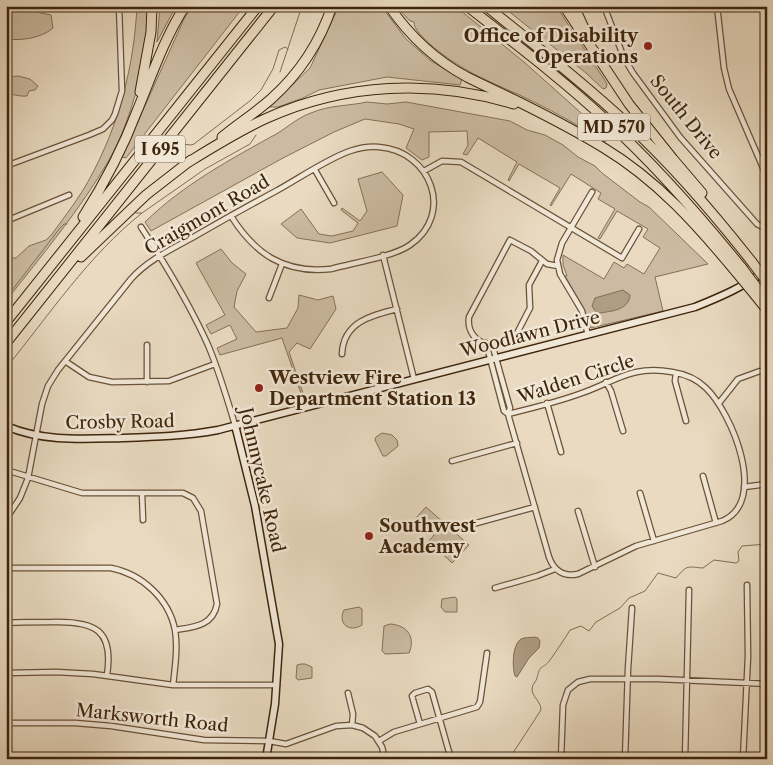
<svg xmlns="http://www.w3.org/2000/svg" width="773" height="765" font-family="'Libre Caslon Text',serif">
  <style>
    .green { fill: #ccbba2; stroke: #867056 }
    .water { fill: #af9c83; stroke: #826c53 }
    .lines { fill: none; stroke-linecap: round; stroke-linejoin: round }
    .stream { stroke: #826c53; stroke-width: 1 }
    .minor-casing { stroke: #6a5238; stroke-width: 7 }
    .secondary-casing { stroke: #3f250b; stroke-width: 9 }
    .motorway-casing { stroke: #3f250b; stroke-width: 11 }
    .minor { stroke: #f1e7d7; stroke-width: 4.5 }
    .secondary { stroke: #f1e7d7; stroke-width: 6 }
    .motorway { stroke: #e9dac1; stroke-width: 9 }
    .motorway-bridge-casing { stroke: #3f250b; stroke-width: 11; stroke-linecap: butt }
    .motorway-bridge { stroke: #e9dac1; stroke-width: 9 }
    .poi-dot { fill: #8f2418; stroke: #f1e7d7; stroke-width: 2 }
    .labels { text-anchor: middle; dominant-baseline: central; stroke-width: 5; stroke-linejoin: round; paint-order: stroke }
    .shield { fill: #f1e7d7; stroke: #745f48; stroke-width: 1 }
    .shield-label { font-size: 16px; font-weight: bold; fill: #3f250b }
    .poi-label { font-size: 18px; font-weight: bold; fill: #3f250b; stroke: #f1e7d7; text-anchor: start }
    .street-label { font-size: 18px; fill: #3f250b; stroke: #f1e7d7 }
  </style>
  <rect width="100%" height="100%" fill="#e9dac1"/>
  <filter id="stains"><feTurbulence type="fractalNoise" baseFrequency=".004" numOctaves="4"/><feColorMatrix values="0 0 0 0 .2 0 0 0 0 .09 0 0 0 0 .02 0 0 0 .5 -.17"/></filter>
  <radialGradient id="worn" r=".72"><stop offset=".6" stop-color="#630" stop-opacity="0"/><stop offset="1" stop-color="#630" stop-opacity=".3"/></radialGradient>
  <path class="green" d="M137,6H149C147,57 134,115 109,160C80,210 42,255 6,301V277L8,272L6,271V258H16L29,246L46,240L52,234C65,216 80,197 90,178C119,125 134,66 137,6Z
    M160,6H176L157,42Z
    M192,6H244L126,158L122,157L184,19Z
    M339,6H381L406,39L431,61L462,79L460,85L387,77L319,90L303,98L278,107H269L310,68Z
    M396,6H455L524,62L608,137L605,142C581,127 557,113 532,101C510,90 483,80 463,68C451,61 413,35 414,22L410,21Z
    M502,6H556L604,79L607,84L606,88L603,89L586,73Z
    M16,8L51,15L53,28C42,38 21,41 6,39V11Z
    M18,76L30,79L38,86L35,90L29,91L27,96C20,97 14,94 6,94V77Z
    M367,102L387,104L406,102L510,121L527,130L545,135L563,145L578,157L595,166L602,173L640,202L649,207L708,264L655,277L663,311L591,328L589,325L583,307L565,276H567L563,265V255L604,279L614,262L624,268L627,264L644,274L660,248L643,237L648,229L617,211L600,239L598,238L615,209L598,199L601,193L571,174L551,206L550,205L560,188L519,164L509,181L508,180L517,162L478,138L467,155L463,154L468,145L467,131L429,132V157L422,160L406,148L414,129L399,124L365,119L334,132L283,158L151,231L145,222C184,184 231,159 278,133C289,126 299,117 311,113C329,105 349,106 367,102Z
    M382,172L403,195L397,226L330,243L297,238L281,224L301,209L319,234L332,236L353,231L358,223L341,210L342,208L360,221L367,211L358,179Z
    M221,249L232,263L246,274L237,291L234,307L256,332L287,328L298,308L299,295L318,300L333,296L336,309L310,349L297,343L289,352L305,399H303L282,338L220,355L217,348L237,339L230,325L211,334L206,325L225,315L196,263Z
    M382,433L392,435L397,440L398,446L386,456H383L375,440L376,437Z
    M426,507L469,545L452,563L429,541L434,535L416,518Z
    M455,597L457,599V612H445L441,607L442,599Z
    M359,607L362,609V625C350,633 337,624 344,610Z
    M390,624C407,625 416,637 409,653L385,654L382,651L384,626Z
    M301,664H305L312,667V678L298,680L296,678L297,665Z"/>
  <path class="water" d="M623,290L630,295C629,310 612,311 600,313L596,312L592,306L595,298Z
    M534,637L538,638L540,641L539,648L529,658L517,677L515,676C512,667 512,645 521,639C525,637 530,638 534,637Z"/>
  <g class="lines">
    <path class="stream" d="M280,72L302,6
      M182,144L191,145L194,144L251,100L261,90L273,69L279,50L285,47L288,49
      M136,213H142L205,169L250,144L256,135
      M6,298L60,228L64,224H67
      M6,368C50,314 88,256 142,213
      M509,759L541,710C541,701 532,697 532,689C532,684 536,682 537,678C540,663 543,670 550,660C557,650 564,640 570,630L581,626L589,631L596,622L620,608L629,598L645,591L658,573L676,578C688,564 687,567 703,568L714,560L736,563L739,561L738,552L742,546L767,544"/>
    <g class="minor-casing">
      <path id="minor" d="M604,6L624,58L633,73L680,137L757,224L767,229
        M717,6L724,68L729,89L767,177
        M6,166L89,135L103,129L112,120L115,114L122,91L119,6
        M315,170L334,203
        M424,171L442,161L461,162L622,258L639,229
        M6,221L69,195
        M141,227C166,265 189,303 208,345C219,371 227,398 235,425
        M383,255L414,379
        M542,261L529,285L530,308L514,339C507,340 498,344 491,344C476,344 467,331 469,317L510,240L531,251L547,264L558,266
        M269,298L282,264
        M588,335L582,311L560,274L557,260L562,243L592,192
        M486,343L504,411L508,414
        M492,344L510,408L508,414L549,557C554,571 564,577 578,574L636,546L722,521C769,502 732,413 706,388C697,379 685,374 672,372C632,365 616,381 582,393C558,402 533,408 508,414
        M147,345V382
        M342,354C343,322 372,315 397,309
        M65,361L89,377L112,382L169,381L215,364
        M676,373L675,381L686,421
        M606,382L611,391L623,431
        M547,403L561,452
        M719,403L738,379L760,371
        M452,461L517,443
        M6,470L82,493H183L193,498L201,511L217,604C213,626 194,627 175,630
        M703,476L716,523
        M744,487L767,484
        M142,493L143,520
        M640,493L654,541
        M578,511L595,567
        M6,519L20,498L28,478L42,404L48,386L58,370L131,279C149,259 174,248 197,235C223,220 250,205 276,191C298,179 327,159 350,151C359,148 370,146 379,147C431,151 455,214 410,245C393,257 352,263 331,269C284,274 255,254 231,216
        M473,524L535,507
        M6,568H111C142,574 169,599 175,630C178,648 175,667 173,685
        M495,588L537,576L555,569
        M6,623C22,622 38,622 53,622C95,621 114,630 107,675
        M6,673L56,672L93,674L173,685H277
        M348,693L353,714L352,725
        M6,723H75L111,726L204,740L269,741L286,744L336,726L352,725L363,728L375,736L382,747L385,759
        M420,724L412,696L415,693L428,689L432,692L451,759
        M379,741L394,732L477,707L480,702L487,653
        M561,759L563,705L568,690L578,682L590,679H658L767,684
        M625,759L628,669L632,608
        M685,759L689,590
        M743,759L748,656L747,585"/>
    </g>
    <g class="secondary-casing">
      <path id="secondary" d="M235,425L255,506L279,644L275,704L266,759
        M6,426C43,442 83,439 123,438C155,437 186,436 218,430L695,307C720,297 746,286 767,269"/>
    </g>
    <g class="motorway-casing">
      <path id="motorway" d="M389,6C409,35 435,60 467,77C485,86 503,94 521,103C549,117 578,132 604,148C657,180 697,225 736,272
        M467,6C514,43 562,79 606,120C655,165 700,216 742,268
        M486,6C536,46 586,85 632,128C676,169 715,215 752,262
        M564,6L629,104L673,159L702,193
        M574,6L584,28
        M140,92L151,32L152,6
        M222,137C238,124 255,113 271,99C299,74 320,42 332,6
        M187,163C213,147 240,130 267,118C345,83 432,79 514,104
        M83,217C104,184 123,148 137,111C152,75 164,39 185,6
        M81,257L146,195L191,160
        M755,295L767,310
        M6,322L258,6
        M6,343L274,6"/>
    </g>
    <use href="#minor" class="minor"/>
    <use href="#secondary" class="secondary"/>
    <use href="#motorway" class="motorway"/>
    <g class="motorway-bridge-casing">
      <path id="motorway-bridge" d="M752,262L767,282
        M742,268L760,292
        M736,272L755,295"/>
    </g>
    <use href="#motorway-bridge" class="motorway-bridge"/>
  </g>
  <g class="poi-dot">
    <circle cx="648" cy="46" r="5"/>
    <circle cx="259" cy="388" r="5"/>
    <circle cx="369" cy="536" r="5"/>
  </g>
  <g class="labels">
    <g class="shield">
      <rect x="578" y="113.5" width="72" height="27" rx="4"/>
      <rect x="135" y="135.5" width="50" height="27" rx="4"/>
    </g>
    <g class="shield-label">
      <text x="614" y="127">MD 570</text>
      <text x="160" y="149">I 695</text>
    </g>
    <g class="poi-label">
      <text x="638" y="36" text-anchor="end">Office of Disability<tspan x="638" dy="21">Operations</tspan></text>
      <text x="269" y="378">Westview Fire<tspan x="269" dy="21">Department Station 13</tspan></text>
      <text x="379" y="526">Southwest<tspan x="379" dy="21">Academy</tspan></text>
    </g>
    <g class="street-label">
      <text transform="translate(686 117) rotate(51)">South Drive</text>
      <text transform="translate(207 215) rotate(-30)">Craigmont Road</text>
      <text transform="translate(530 334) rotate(-14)">Woodlawn Drive</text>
      <text transform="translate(576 379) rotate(-18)">Walden Circle</text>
      <text transform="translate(120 422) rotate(-1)">Crosby Road</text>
      <text transform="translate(262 480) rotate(77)">Johnnycake Road</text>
      <text transform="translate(152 718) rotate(6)">Marksworth Road</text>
    </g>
  </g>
  <rect width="773" height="765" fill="none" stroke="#e9dac1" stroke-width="25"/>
  <rect x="8" y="8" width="758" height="750" fill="none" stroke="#3f250b" stroke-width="2.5"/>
  <rect x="12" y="12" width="748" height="740" fill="none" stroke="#3f250b"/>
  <rect width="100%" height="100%" filter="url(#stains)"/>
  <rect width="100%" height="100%" fill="url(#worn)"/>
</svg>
